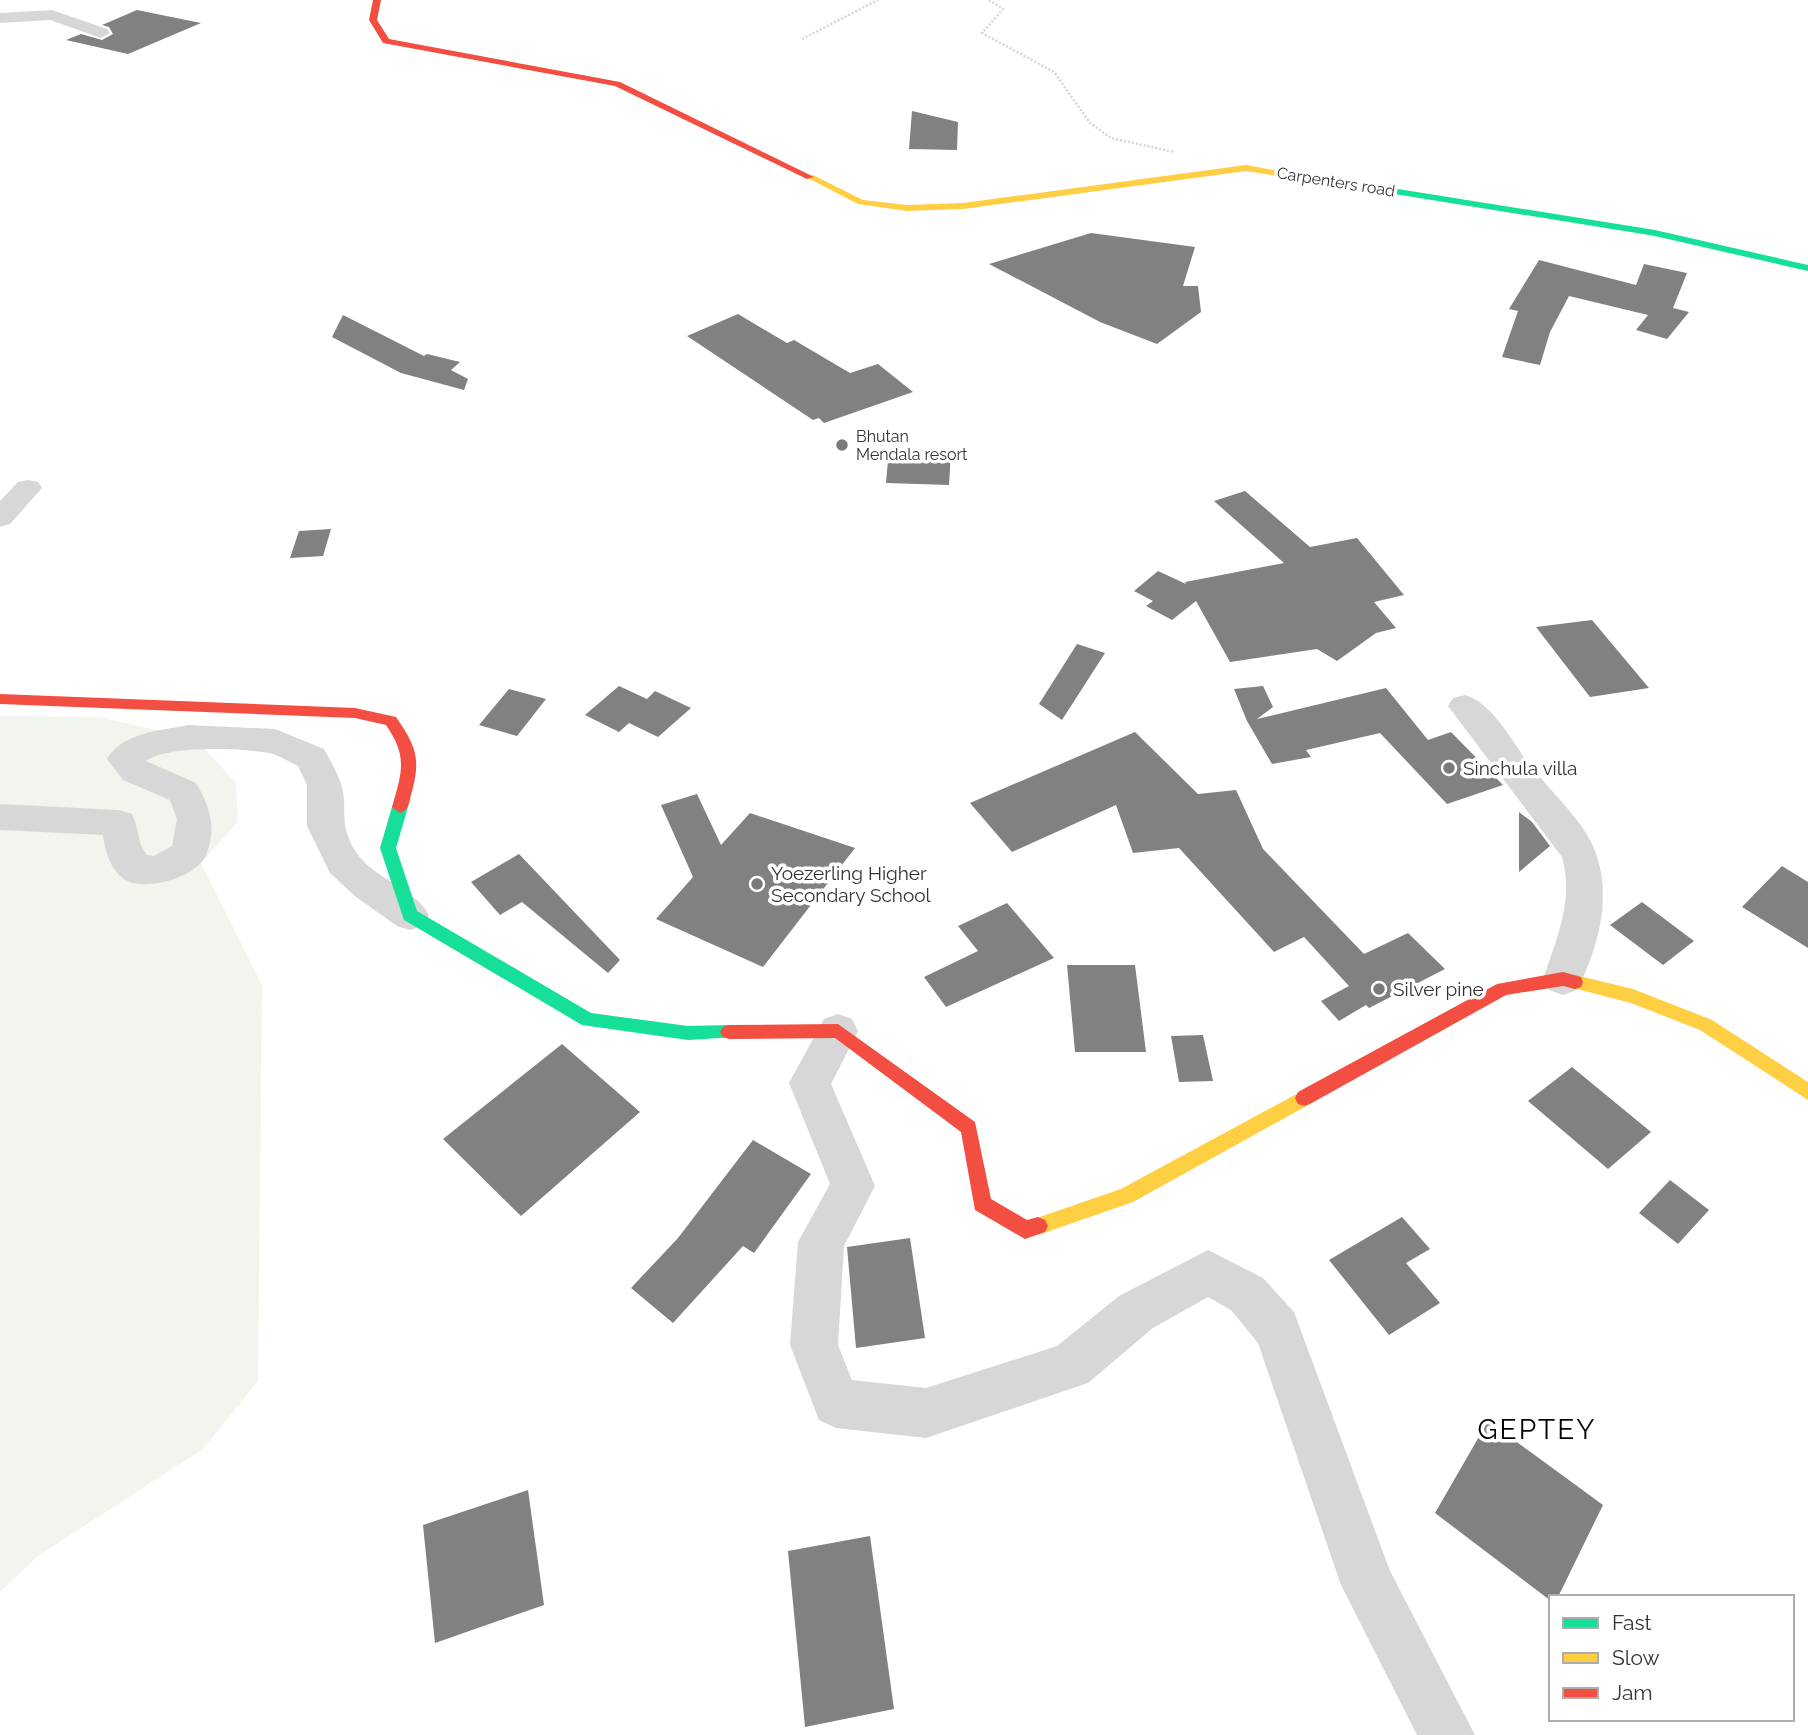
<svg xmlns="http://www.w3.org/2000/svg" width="1808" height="1735" font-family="Raleway,sans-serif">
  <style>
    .green { fill: #f1f5ed }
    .building { fill: #818181 }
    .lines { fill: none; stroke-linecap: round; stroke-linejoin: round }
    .path { stroke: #d6d6d6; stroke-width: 2.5; stroke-dasharray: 2 2; stroke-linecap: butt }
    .street { fill: #d7d7d7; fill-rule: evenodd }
    .fast { fill: #16e098; fill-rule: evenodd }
    .slow { fill: #ffcf43; fill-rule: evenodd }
    .jam { fill: #f24e42; fill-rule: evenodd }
    .poi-dot { fill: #7a7a7a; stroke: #fff; stroke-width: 2.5 }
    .labels { text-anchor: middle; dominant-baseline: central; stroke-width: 7; stroke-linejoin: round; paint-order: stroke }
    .far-street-label { font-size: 16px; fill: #333; stroke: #fff }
    .far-poi-label { font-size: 16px; fill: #333; stroke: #fff; text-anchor: start }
    .poi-label { font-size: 19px; fill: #333; stroke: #fff; text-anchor: start }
    .near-quarter-label { font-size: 28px; letter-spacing: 2px; fill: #000; stroke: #fff }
  </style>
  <rect width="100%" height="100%" fill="#fff"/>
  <path class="green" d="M0,716L99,717L188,737L206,750L236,783L238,822L201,863L262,985L258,1381L203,1449L38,1556L0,1592Z"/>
  <path class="building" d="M137,10L201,23L128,54L66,40L81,34L102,40L113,34L109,27L102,25Z
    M912,111L958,122L957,150L909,149Z
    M1091,233L1195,247L1183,286H1198L1201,312L1157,344L1100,322L989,264Z
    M1539,260L1636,285L1644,264L1687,273L1673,308L1689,312L1667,339L1636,330L1648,315L1569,296L1550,332L1540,365L1502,357L1518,311L1509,309Z
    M738,314L787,343L794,340L850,373L878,364L913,392L824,423L819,418L813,420L687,336Z
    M343,315L424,356L427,354L460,362L451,370L468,379L464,390L401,373L332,337Z
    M889,449L951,451L949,485L886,483Z
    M1245,491L1310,547L1357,538L1404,595L1374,602L1396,628L1376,633L1337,661L1317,649L1230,662L1196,601L1172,620L1146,606L1153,601L1134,591L1158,571L1186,584L1185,582L1284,563L1214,501Z
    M331,529L323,556L290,558L299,531Z
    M1592,620L1649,688L1590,697L1536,627Z
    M1077,644L1105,653L1062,720L1039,704Z
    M619,686L647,699L655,691L691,708L658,737L629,723L619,732L585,715Z
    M1263,686L1273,707L1257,719L1386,688L1428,740L1451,732L1503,785L1447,804L1380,733L1306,750L1311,757L1272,764L1247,721L1234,689Z
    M509,689L546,699L517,736L479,725Z
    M1135,732L1198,794L1236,790L1263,849L1364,954L1408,933L1445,969L1369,1008L1366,1005L1339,1021L1321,1001L1349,986L1304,937L1274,952L1179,848L1133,853L1116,805L1012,852L970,803Z
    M697,794L721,845L750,813L855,848L763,967L656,919L693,877L661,805Z
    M1519,812L1532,822L1550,846L1519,872Z
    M519,854L620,960L608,973L522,902L500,915L471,882Z
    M1782,866L1808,882V948L1742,907Z
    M1642,902L1694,941L1663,965L1610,925Z
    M1007,903L1054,958L946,1007L924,977L978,951L958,926Z
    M1067,965H1135L1146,1052H1075Z
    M1203,1035L1213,1081L1179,1082L1171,1036Z
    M562,1044L640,1112L521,1216L443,1139Z
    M1572,1067L1651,1132L1608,1169L1528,1101Z
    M753,1140L811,1174L754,1253L743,1246L673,1323L631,1288L678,1238Z
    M1670,1180L1709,1210L1678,1244L1639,1213Z
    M1402,1217L1430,1249L1406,1263L1440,1303L1389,1335L1329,1260Z
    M910,1238L925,1338L856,1348L847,1247Z
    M1488,1421L1603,1505L1558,1597H1551V1601L1435,1513Z
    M528,1490L544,1605L435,1643L423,1525Z
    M870,1536L894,1709L805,1727L788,1551Z"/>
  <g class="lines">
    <path class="path" d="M989,0L1003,9L982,33L1054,72L1090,123L1111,138L1174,152
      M802,39L878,0"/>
    <path class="street" d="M52,10L107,29L110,33L101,38L50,20L0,23V13Z
      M28,480L38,482L42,488L10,524L0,527V501L18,482Z
      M1465,695C1491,702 1511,739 1526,760C1544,784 1565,803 1582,827C1617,876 1603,939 1577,990L1563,995L1549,990L1543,979C1557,938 1574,900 1562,857L1448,706L1453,698Z
      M188,725L275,729L324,749C330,760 337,772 341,784C349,810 337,822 356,852C373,879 414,887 429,915L423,926L410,930L397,926L356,897L330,873L307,826V785L298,766C289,762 279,755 269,753C242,748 167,745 146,761L196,783C210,806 217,829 206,855C198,877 143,893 124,879C110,869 105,851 103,835L0,830V804L119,810L132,814C139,827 137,844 147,855L154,856L172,846L177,819L170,800L123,780L107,759C123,732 160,731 188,725Z
      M838,1014L852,1019L858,1031L831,1084L875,1186L844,1246L838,1345L852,1380L926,1388L1057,1346L1119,1296L1208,1250L1263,1278L1294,1312L1390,1571L1475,1735H1417L1341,1585L1258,1343L1231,1310L1208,1297L1153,1328L1088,1383L926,1438L836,1428L819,1420L790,1345L798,1242L830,1184L789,1083L824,1019Z"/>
    <path class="fast" d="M1348,181L1655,230L1808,265V271L1655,236L1345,186L1344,184Z
      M400,801L408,807L396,848L417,911L591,1013L688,1026L729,1025L735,1027L738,1032L735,1037L688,1040L582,1025L404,920L380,848L392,807Z"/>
    <path class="slow" d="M1246,165L1352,184L1348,187L1246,171L963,209L907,211L858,204L806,177L813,175L863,200L907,205L963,203Z
      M1575,975L1633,989L1712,1020L1808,1082V1100L1700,1030L1631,1003L1569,987L1567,982L1569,977Z
      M1304,1090L1310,1092L1313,1098L1310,1104L1133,1202L1038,1235L1031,1232L1028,1226L1031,1220L1121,1189Z"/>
    <path class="jam" d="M373,0H381L377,20L389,39L620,82L814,177L807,179L615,86L383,43L369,20Z
      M0,694L355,708L396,717C417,747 421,760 411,795C409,803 409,810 400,813L392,807C402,772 408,757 386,725L355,718L0,704Z
      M1563,972L1581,977L1583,982L1581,987L1575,989L1563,986L1506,995L1310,1104L1304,1106L1298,1104L1295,1098L1298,1092L1497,984Z
      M838,1024L975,1122L991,1199L1027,1220L1038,1217L1045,1220L1048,1226L1045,1232L1025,1239L975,1210L961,1132L835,1038L729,1039L723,1037L720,1032L723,1027L729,1025Z"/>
  </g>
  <g class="poi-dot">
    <circle cx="842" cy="445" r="7"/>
    <circle cx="1449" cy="768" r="7"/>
    <circle cx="757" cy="884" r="7"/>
    <circle cx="1379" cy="989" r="7"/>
  </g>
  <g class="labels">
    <g class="far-street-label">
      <text transform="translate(1336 182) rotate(9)">Carpenters road</text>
    </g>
    <g class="far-poi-label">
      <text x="856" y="436">Bhutan<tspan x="856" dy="18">Mendala resort</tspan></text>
    </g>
    <g class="poi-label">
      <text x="1463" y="768">Sinchula villa</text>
      <text x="771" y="873">Yoezerling Higher<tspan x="771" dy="22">Secondary School</tspan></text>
      <text x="1393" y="989">Silver pine</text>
    </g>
    <g class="near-quarter-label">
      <text x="1537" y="1429">GEPTEY</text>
    </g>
  </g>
  <rect x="1549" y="1595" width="245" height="126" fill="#ffffff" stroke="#adadad" stroke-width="2"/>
  <rect x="1563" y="1618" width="35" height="10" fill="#16e098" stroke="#adadad" stroke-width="2"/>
  <text x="1612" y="1630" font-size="21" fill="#333333">Fast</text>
  <rect x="1563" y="1653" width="35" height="10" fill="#ffcf43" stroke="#adadad" stroke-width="2"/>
  <text x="1612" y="1665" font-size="21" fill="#333333">Slow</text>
  <rect x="1563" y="1688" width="35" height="10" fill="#f24e42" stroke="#adadad" stroke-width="2"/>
  <text x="1612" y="1700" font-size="21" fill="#333333">Jam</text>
</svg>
